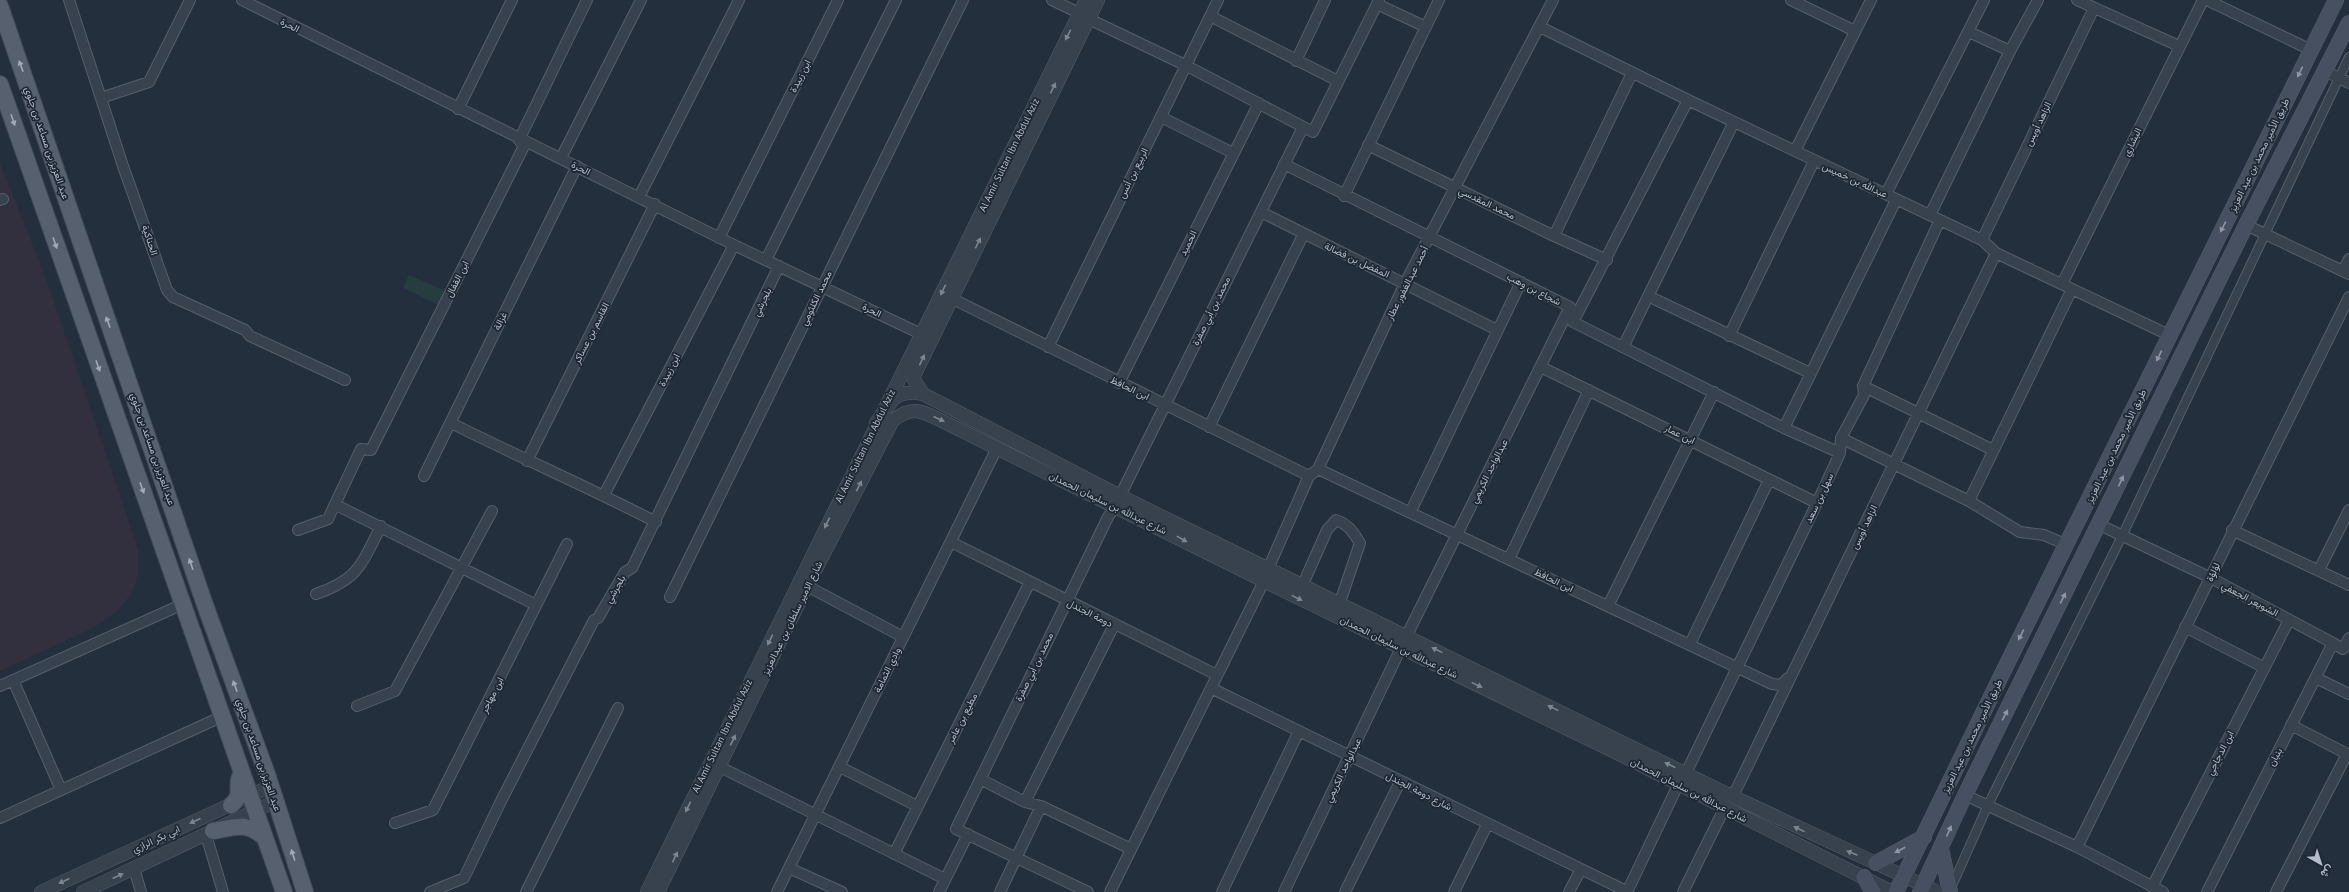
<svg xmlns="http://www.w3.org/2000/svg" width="2349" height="892" font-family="'PT Sans',Vazirmatn,sans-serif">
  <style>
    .medical { fill: #32303f }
    .green { fill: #263c3f }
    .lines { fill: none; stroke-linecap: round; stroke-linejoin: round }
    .pedestrian-casing { stroke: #565f6c; stroke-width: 10 }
    .minor-casing { stroke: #565f6c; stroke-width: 12 }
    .tertiary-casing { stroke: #565f6c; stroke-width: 14 }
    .secondary-casing { stroke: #565f6c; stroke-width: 16 }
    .primary-casing { stroke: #414a57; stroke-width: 18 }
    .pedestrian { stroke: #38414e; stroke-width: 8 }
    .minor { stroke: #38414e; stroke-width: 10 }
    .tertiary { stroke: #38414e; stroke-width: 13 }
    .secondary { stroke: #465061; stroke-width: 15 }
    .primary { stroke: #56606e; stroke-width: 16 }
    .oneway { fill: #7c8592 }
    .oneway2 { fill: #a1aab7 }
    .oneway3 { fill: #8e96a5 }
    .labels { text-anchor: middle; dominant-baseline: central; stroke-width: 3.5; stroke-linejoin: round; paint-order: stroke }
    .street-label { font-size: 10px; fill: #b4bcc9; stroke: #1d2633 }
  </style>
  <rect width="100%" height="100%" fill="#242f3e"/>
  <path class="medical" d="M0,163L46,279L138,549V575L131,594L117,611L95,627L0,671Z"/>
  <path class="green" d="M409,275L446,291L439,305L403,288Z"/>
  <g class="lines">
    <g class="pedestrian-casing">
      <path id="pedestrian" d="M1951,888L1988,805L2123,534L2349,57"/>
    </g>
    <g class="minor-casing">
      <path id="minor" d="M69,0L123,166L167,290L173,297L245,330L250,336L345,380
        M242,0L734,245L921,334
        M1052,0L1079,13
        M1791,0L1855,31
        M2077,0L2179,46
        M2207,0L2311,50
        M1377,4L1426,27
        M1210,16L1338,81
        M1089,19L1187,66L1313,132L1379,0
        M1540,27L1688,100L1982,240L1996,253L2169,335
        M1969,32L2010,51
        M1296,61L1325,0
        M2325,71L2349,83
        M101,98L149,82L190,0
        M458,109L512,0
        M1161,117L1233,153
        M1368,145L1554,236L1607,260
        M1795,151L1871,0
        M561,158L641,0
        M1284,164L1570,307L1573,322L1784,428L1840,453
        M1886,194L1984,0
        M1344,196L1439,0
        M639,197L739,0
        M0,200L3,199
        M1261,212L1497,330
        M1930,215L2010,51L2038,0
        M2246,225L2349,274
        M1554,236L1632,73
        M719,238L838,0
        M1982,240L2094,8
        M766,260L896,0
        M2343,271L2349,259
        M2062,284L2203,0
        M1648,296L1810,373
        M951,298L1309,476
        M1573,322L1688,100
        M1729,336L1814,161
        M1048,347L1218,0
        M1623,347L1734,122
        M1541,367L1817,503
        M1119,383L1259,103
        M1863,386L1993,450
        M451,423C519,457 588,487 656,522
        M1209,427L1303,235
        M1784,428L1896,200
        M1841,438L1969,501L2020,532L2044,535L2067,545
        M527,461L655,204
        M1318,469L1772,684L1781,685L1788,678
        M424,476L577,166
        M604,495L734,245
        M1120,496L1303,127
        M1969,501L2072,289
        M336,505L536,605
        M1411,511L1521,282
        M2100,525L2211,578L2333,643
        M298,530L328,519L361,449L371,450L524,146L519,140L587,0
        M2232,530L2349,585
        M951,542L1217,675
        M1509,559L1589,390
        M1268,569L1309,476L1318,469L1405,283L1553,0
        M2319,570L2349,510
        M1303,584L1327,530L1336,520C1349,525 1353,532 1360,543L1340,602
        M807,586L903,637
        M316,594C359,579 361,565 381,526
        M670,597L963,0
        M1608,606L1714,392
        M2185,627L2263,667
        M1407,635L1570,307
        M1690,644L1769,480
        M2316,678L2349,694
        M13,680L61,790
        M0,686L183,604
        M1211,688L1628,892
        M357,706L395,691L492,511
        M2291,725L2349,755
        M720,767L945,879
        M840,767L917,806
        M1686,773L1817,503L1840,453L1841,438L1864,395L1863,386L1940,220
        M980,779L1025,802L1041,806L1131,849
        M1725,793L1732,794L1736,790L1996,253
        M1965,795L2077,847L2163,892
        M1025,802L1114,625
        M0,818L223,716
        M395,823L433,810L567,544
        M206,835L223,892
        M2077,847L2349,297
        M894,854L1030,582
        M134,868L141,892
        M789,868L842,892
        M2152,887L2289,620
        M430,892L464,878L501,801L594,620L598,618L625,572L632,568L779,266
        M526,892L618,708
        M777,892L997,448
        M939,892L968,834
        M1000,892L1041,806
        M1088,892L956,829L1108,517L1115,507
        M1110,892L1264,581
        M1222,892L1299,731
        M1284,892L1401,648
        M1345,892L1400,782
        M1454,892L1487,825
        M1569,892L1581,869
        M1627,892L1678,785
        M1683,892L1725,807
        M2207,892L2333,643L2343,649L2349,638
        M2276,892L2347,754"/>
    </g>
    <g class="tertiary-casing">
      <path id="tertiary" d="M923,394L913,378L1098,0
        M876,423C890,403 895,388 923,394L1120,496L1725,793L1938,892
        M41,892L271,786
        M83,892L276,801
        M647,892L1086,0
        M658,892L807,586L893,420C912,406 920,410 940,420L1264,581L1613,751L1892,892"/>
    </g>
    <g class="secondary-casing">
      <path id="secondary" d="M1941,848L1950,892
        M1876,863L1924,837
        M1864,877L1873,892
        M1896,892L2000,678L2336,0
        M1920,892L1965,795L2246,225L2349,23"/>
    </g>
    <g class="primary-casing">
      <path id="primary" d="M0,6L205,605L267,774L305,892
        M0,84L284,892
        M231,805C245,794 234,785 241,775
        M213,831C236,827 246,821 265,838"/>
    </g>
    <use href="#pedestrian" class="pedestrian"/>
    <use href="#minor" class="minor"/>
    <use href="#tertiary" class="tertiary"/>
    <use href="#secondary" class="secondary"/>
    <use href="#primary" class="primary"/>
  </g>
  <defs><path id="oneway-solid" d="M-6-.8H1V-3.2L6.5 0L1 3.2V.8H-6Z"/></defs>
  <g class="oneway">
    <use href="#oneway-solid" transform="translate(1068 35) rotate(117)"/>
    <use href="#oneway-solid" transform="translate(1053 88) rotate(-64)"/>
    <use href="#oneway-solid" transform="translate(978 243) rotate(-64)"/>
    <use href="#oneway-solid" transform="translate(943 290) rotate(116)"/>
    <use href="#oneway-solid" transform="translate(922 360) rotate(-65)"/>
    <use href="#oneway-solid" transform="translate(939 419) rotate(25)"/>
    <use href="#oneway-solid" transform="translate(859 486) rotate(-63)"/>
    <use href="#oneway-solid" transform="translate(827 523) rotate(116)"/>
    <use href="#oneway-solid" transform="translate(1182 539) rotate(29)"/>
    <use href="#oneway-solid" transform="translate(1297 598) rotate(26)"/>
    <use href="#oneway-solid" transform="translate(770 640) rotate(116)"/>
    <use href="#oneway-solid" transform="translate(1437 650) rotate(-154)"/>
    <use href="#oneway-solid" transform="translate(1477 685) rotate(26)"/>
    <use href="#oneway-solid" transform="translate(1553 708) rotate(-154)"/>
    <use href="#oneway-solid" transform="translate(733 740) rotate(-64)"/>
    <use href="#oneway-solid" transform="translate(1670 765) rotate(-154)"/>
    <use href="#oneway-solid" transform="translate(688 807) rotate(116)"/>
    <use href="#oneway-solid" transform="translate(195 821) rotate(155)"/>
    <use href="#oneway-solid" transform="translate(1799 829) rotate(-154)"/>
    <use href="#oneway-solid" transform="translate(1852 853) rotate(-157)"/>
    <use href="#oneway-solid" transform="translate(675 857) rotate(-64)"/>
    <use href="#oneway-solid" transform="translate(118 876) rotate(-25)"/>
    <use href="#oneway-solid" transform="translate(64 881) rotate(155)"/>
  </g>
  <g class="oneway2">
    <use href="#oneway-solid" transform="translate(21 66) rotate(-110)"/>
    <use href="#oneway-solid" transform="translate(13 120) rotate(71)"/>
    <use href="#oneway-solid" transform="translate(55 243) rotate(71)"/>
    <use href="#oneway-solid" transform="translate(108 322) rotate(-110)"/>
    <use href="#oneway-solid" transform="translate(98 366) rotate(70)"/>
    <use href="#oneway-solid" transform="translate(142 488) rotate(70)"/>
    <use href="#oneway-solid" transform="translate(191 564) rotate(-109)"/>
    <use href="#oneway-solid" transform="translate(235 686) rotate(-110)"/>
    <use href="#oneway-solid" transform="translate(293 855) rotate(-108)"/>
  </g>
  <g class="oneway3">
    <use href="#oneway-solid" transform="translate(2300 72) rotate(116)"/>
    <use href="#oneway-solid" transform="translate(2223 227) rotate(117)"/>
    <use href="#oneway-solid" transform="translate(2159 356) rotate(116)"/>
    <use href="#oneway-solid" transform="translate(2121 481) rotate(-65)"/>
    <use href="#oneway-solid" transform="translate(2063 598) rotate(-63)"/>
    <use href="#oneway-solid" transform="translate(2021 635) rotate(117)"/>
    <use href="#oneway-solid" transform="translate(2005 715) rotate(-63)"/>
    <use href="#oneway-solid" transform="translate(1949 831) rotate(-66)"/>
    <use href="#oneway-solid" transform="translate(1900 850) rotate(152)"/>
  </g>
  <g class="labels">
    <g class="street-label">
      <text transform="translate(290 25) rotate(27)">الحرة</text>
      <text transform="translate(800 76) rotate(-63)">ابن زبيدة</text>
      <text transform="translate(2038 124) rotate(-64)">الزاهد أويس</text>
      <text transform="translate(2132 142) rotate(-64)">البشاري</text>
      <text transform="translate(47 143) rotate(71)">عبد العزيز بن مساعد بن جلوي</text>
      <text transform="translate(1009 155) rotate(-64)">Al Amir Sultan Ibn Abdul Aziz</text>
      <text transform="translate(2259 155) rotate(-64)">طريق الأمير محمد بن عبد العزيز</text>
      <text transform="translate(581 168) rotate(27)">الحرة</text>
      <text transform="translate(1133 173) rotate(-64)">الربيع بن أنس</text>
      <text transform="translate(1855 180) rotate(25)">عبدالله بن خميس</text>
      <text transform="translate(1487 203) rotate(26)">محمد المقدسي</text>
      <text transform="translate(150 240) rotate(72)">الحناكية</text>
      <text transform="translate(1188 243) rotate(-64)">الحميد</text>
      <text transform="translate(1357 260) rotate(25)">المفضل بن فضالة</text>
      <text transform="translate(457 279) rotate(-63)">ابن القفال</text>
      <text transform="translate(1407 283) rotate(-63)">أحمد عبدالغفور عطار</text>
      <text transform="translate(1534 289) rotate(27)">شجاع بن وهب</text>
      <text transform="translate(816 298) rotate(-64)">محمد الكلثومي</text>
      <text transform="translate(762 302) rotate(-64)">بلجرشي</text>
      <text transform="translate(872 310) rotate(26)">الحرة</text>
      <text transform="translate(1211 311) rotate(-64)">محمد بن أبي صفرة</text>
      <text transform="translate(500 321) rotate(-64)">غزالة</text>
      <text transform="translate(591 333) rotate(-63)">القاسم بن عساكر</text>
      <text transform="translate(669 370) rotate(-63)">ابن زبيدة</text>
      <text transform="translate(1130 388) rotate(26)">ابن الحافظ</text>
      <text transform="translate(1680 434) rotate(26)">ابن عمار</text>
      <text transform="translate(865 446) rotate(-64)">Al Amir Sultan Ibn Abdul Aziz</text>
      <text transform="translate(2116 446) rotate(-64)">طريق الأمير محمد بن عبد العزيز</text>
      <text transform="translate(153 449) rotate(71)">عبد العزيز بن مساعد بن جلوي</text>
      <text transform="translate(1489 471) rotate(-63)">عبدالواحد الكريمي</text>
      <text transform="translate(1819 498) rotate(-65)">سهل بن سعد</text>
      <text transform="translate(1108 503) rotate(26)">شارع عبدالله بن سليمان الحمدان</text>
      <text transform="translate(1864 527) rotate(-64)">الزاهد أويس</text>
      <text transform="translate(2213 572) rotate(-65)">لؤلؤة</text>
      <text transform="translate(1554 580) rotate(26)">ابن الحافظ</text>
      <text transform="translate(615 589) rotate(-60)">بلجرشي</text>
      <text transform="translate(2250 599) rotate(28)">الشويعر الجعفي</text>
      <text transform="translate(1090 613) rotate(27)">دومة الجندل</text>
      <text transform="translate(792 618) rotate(-64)">شارع الامير سلطان بن عبدالعزيز</text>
      <text transform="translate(1399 647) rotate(26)">شارع عبدالله بن سليمان الحمدان</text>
      <text transform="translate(1034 667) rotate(-64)">محمد بن أبي صفرة</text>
      <text transform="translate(887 670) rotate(-64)">وادي الثمامة</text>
      <text transform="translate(492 695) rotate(-63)">ابن مهاجر</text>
      <text transform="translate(962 718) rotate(-63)">مطيع بن عامر</text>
      <text transform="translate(722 736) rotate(-64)">Al Amir Sultan Ibn Abdul Aziz</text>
      <text transform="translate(1972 736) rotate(-64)">طريق الأمير محمد بن عبد العزيز</text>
      <text transform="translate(2220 753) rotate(-63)">ابن الدجاجي</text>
      <text transform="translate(259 755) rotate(71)">عبد العزيز بن مساعد بن جلوي</text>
      <text transform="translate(2275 757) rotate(-63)">بنبان</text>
      <text transform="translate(1343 770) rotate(-64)">عبدالواحد الكريمي</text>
      <text transform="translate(1689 790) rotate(27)">شارع عبدالله بن سليمان الحمدان</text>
      <text transform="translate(1419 791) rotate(27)">شارع دومة الجندل</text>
      <text transform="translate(156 839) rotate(-25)">ابي بكر الرازي</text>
    </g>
  </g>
  <g transform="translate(2321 864) rotate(141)" stroke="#1d2633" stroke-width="3" paint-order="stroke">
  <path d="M0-3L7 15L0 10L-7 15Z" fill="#b4bcc9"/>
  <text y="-6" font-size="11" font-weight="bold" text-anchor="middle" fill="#b4bcc9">ش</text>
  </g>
</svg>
